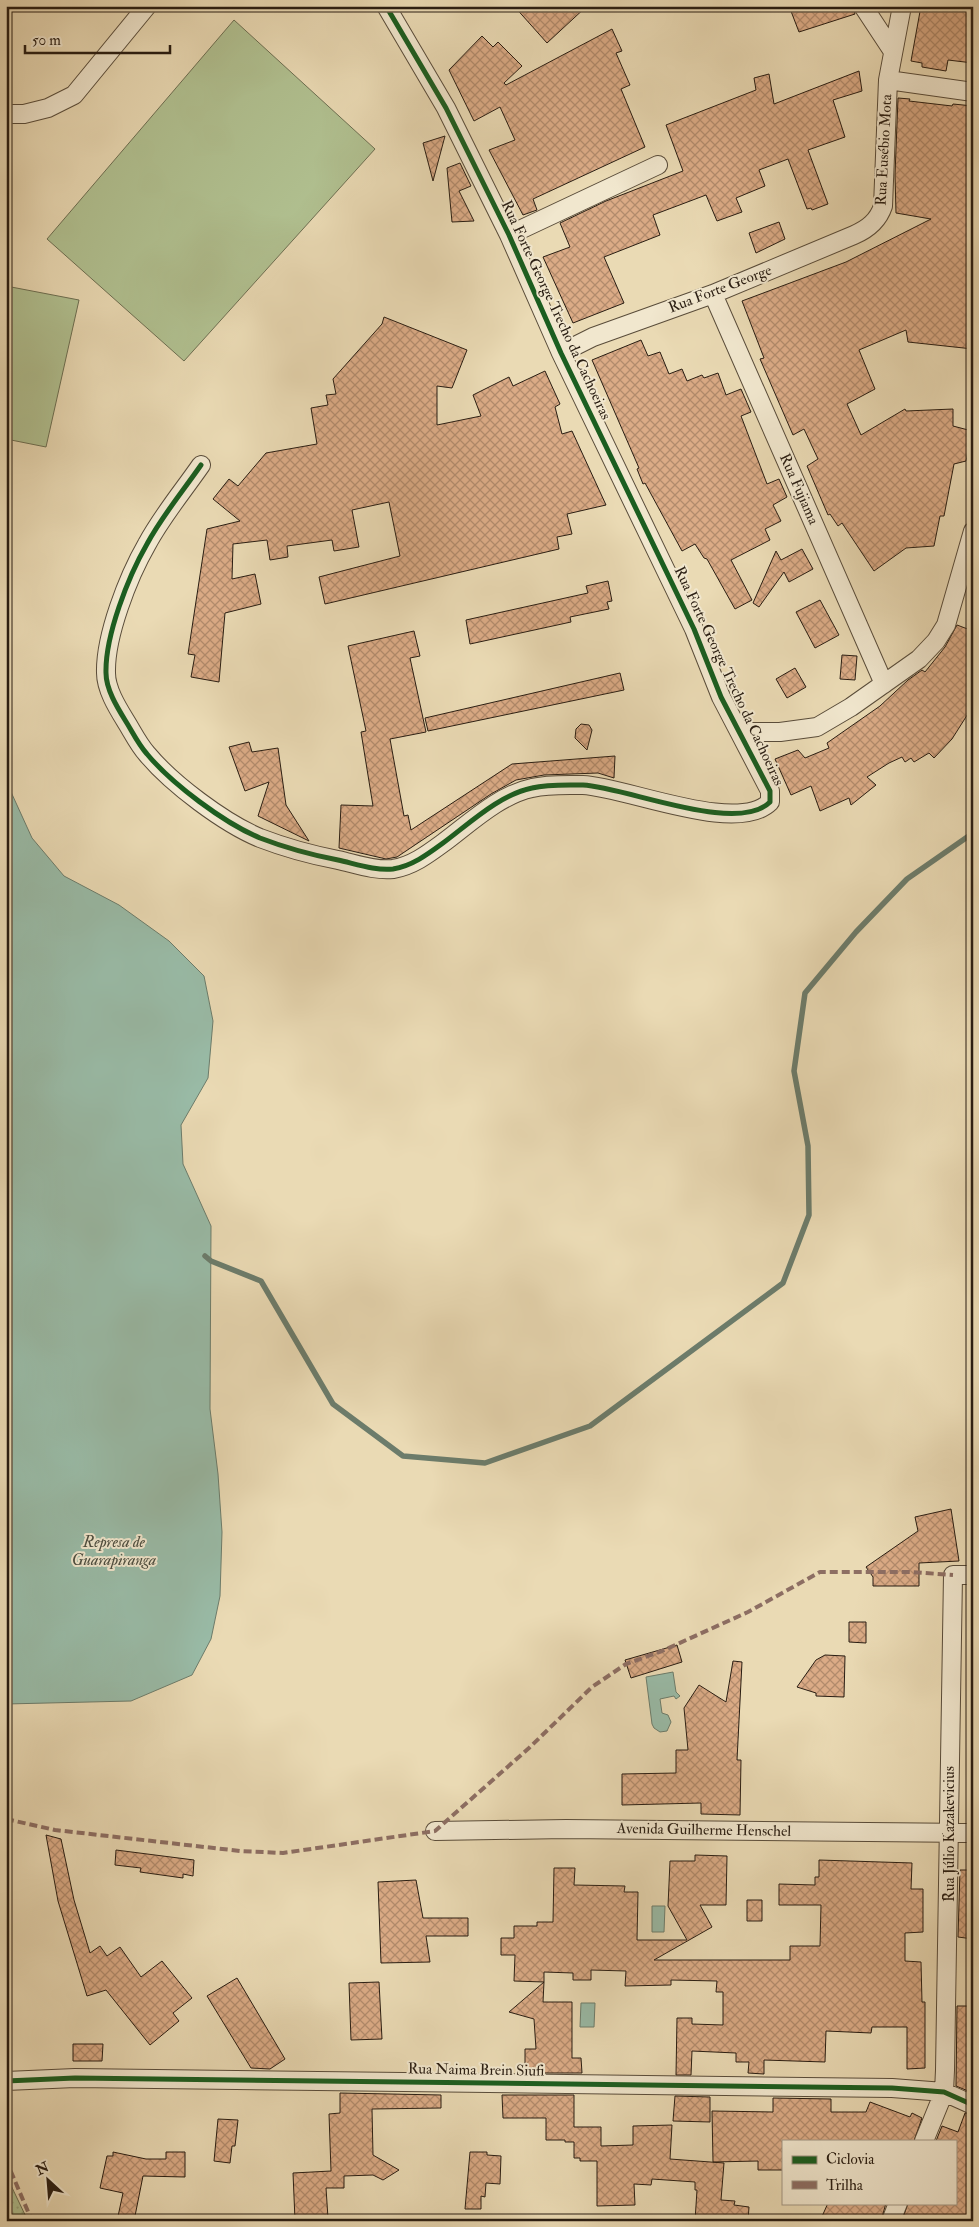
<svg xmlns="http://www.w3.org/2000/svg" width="979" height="2227" font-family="'IM FELL Double Pica',serif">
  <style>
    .park { fill: url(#park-dots); stroke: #6d6f52 }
    .pitch { fill: #b1c191; stroke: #6d6f52 }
    .water { fill: #99bba7; stroke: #6c7c6b }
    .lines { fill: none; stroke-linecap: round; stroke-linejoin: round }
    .stream { stroke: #6c7c6b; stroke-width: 5.5 }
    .building { fill: url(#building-cross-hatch); stroke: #291d12 }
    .street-casing { stroke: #594c3a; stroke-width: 20 }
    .street { stroke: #f1e7ce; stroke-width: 18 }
    .quiet { stroke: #8d6e63; stroke-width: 4; stroke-dasharray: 8 4; stroke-linecap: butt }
    .cycleway-casing { stroke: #f1e7ce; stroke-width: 8 }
    .cycleway { stroke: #1b5e20; stroke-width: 5 }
    .labels { text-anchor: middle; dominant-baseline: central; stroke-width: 4; stroke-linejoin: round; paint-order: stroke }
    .street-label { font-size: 15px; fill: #291d12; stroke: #f1e7ce }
    .water-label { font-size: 16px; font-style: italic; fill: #4b4c3f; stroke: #f1e7ce }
  </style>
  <defs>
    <pattern id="park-dots" width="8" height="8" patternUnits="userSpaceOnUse" patternTransform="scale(1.25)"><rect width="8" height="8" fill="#b1c191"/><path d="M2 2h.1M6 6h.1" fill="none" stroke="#98a57c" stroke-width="1.8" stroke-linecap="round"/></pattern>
    <pattern id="building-cross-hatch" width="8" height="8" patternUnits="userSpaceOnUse" patternTransform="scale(1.25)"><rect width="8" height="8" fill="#dbab86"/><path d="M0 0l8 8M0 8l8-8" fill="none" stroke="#b28b6c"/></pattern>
  </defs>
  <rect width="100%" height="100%" fill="#eadab4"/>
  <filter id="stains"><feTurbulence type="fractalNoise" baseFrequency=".004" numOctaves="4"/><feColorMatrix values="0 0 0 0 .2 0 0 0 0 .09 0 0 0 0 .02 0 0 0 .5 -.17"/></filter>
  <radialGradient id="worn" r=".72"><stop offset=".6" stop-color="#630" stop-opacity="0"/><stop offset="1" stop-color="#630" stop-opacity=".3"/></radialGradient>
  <path class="park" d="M6,2175L28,2221H6Z"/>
  <path class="pitch" d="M234,20L375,149L184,361L47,239Z
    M6,286L79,300L46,447L6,439Z"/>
  <path class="water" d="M6,781L32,838L64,876L119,905L169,941L204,976L213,1021L208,1078L181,1125L183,1164L211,1226L210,1409L218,1474L222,1532L220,1596L211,1639L192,1675L131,1701L6,1704Z
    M673,1672L676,1692L680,1696L676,1699L674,1696L660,1699L662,1713L668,1715L671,1722L667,1731L660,1732L654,1728L652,1724L646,1677Z
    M652,1906H665L664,1932H652Z
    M581,2003H595L594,2027H580Z"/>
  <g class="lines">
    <path class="stream" d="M205,1256L211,1261L261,1281L333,1404L403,1456L485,1463L590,1426L783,1283L809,1215L808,1146L794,1071L805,993L856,932L907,879L973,833"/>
  </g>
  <path class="building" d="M514,6H587L547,43Z
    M789,6H852L855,14L799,32Z
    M921,6H973V63L948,60L946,71L922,67V63L911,61Z
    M612,29L622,51L616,53L630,85L621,89L645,147L533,199L537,210L523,215L489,150L515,140L500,107L474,121L449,70L482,36L493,47L498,42L522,66L504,83L506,85Z
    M859,71L862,91L833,100L845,137L808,150L828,204L812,210L811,208L807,209L788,159L759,170L765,186L736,198L742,212L717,221L706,195L653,215L660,235L604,257L624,303L573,323L543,257L570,247L560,223L606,201L683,171L666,125L756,90L754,78L769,74L774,104Z
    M898,98L910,99L909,101L952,106L953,104L973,106V349L908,342L906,330L859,350L875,389L847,404L861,435L905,409L906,411L953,409V426L972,431L966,461L954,464L944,516H940L934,546L906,548L874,571L842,523L838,526L830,514L828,515L807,466L818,459L804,429L793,435L760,359L764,358L742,301L846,262L931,219L896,213L895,175Z
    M445,136L433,181L423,143Z
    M460,163L471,186L459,191L474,221L452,222L447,168Z
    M779,222L785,239L756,253L749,233Z
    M384,317L467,350L452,388L437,386V425L481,416L473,395L509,377L513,386L545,371L560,404L555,407L562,434L572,431L606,505L567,514L572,534L557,537L559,549L325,604L319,577L400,556L389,502L352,510L359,547L334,551L332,540L287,546L288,557L270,560L267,540L233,544L232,579L255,574L261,604L225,613L219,682L191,677L195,655L188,654L207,529L240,521L213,499L229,479L238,486L266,453L317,444L311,408L328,405L326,395L336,394L333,379L382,324Z
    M641,340L648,356L660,352L669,374L682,369L687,381L702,375L704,378L718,373L726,395L741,389L751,412L741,416L767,484L779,479L787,497L773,505L781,521L765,529L770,540L731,560L752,600L735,609L707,559L704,558L695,544L682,551L645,483L643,484L637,469L639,468L592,360Z
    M802,549L813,569L789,582L784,572L759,607L753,603L776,551L781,560Z
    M608,581L612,601L607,602L609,609L570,617L571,622L470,644L466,620L588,593L586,586Z
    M820,600L839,635L815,648L796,612Z
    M957,625L973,631V644L968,661L971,709L952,739L934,758L929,753L914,762L911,758L905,762L902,757L889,763L867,777L876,785L851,805L849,798L820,811L811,786L791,795L775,759L798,750L805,758L829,748L827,743L880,706L908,680L922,670L925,672L945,647Z
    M414,631L420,656L410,658L426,732L390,739L404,816L408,815L411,830L512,764L615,756L614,778L598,773L544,775L516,780L491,794L397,857L386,859L339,848L341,805L373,806L361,732L366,731L348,646Z
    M842,655L857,656L855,680L840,679Z
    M795,668L806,687L787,698L776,679Z
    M620,673L624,690L428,731L425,718Z
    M581,724L589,725L592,730L587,750L575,738L576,729Z
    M249,742L252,752L278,748L286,805L309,841L258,816L269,782L245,791L229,747Z
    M951,1509L959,1561L919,1563V1586H873V1577L866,1567L918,1531L915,1517Z
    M849,1622H866V1643L849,1642Z
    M677,1645L682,1662L631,1678L625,1660Z
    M825,1655L845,1656L844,1697L816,1696V1693L797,1687L816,1660Z
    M733,1661L742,1662L737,1760H741L740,1815L701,1814V1803L622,1805V1774L676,1773V1750H688L684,1708L699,1685L726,1702Z
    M46,1835L61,1839L74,1900L90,1953L100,1946L107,1956L120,1947L141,1977L162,1961L192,1998L173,2013L179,2021L150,2045L106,1990L87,1996L58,1901Z
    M116,1850L194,1860L193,1876L183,1874V1878L140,1872L141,1868L115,1865Z
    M695,1855L727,1856L726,1905H700L712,1927L654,1960H790V1946H820L821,1905H779V1884L815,1885V1877H819V1860L912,1863L911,1889H923V1932L905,1933V1961L921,1962L922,2002H925V2068L907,2069V2027H872L871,2033L826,2031L825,2062L764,2060V2074L748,2073L749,2062H736V2053L692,2051L691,2075H676L677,2018H692V2024L723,2025V1992H716L717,1981L671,1980V1985L625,1986L626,1971L591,1970V1980H573V1973L544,1972V1982L514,1981L515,1955H501V1938H514V1926H537V1922H553L554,1868H575L574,1885L625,1886L624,1892H638L637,1940H687L668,1906L670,1861H695Z
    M960,1870H973V1939L958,1937Z
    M416,1880L423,1918H468V1936H426L430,1962L381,1963L378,1882Z
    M747,1900H762V1921H747Z
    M237,1978L285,2059L270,2069L251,2068L207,1996Z
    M379,1982L382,2039L351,2040L349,1983Z
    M544,1982L543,2002H572V2058H581L582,2073H525V2049H536L534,2019L509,2012Z
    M957,2006H973V2093L956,2086Z
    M73,2044H103L102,2061H73Z
    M340,2093L441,2095V2108L372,2109L373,2155L399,2170L383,2180L373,2175L344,2176V2188H326L328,2218L295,2220L293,2173L331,2171L329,2114L340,2113Z
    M502,2095H574V2127H601V2146L633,2145V2126L672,2125L670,2159L724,2163L721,2200L735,2201L734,2205L749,2207L748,2221H695L697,2190H695V2182L652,2179L651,2185L634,2184L635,2205L597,2206V2161H580V2158H574V2142H565V2140H546V2118H503Z
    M675,2096L710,2097V2122L673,2121Z
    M773,2098L831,2099V2112H866L870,2102L910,2117L912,2113L922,2118L914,2141H783V2170H758V2161L713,2162L712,2111L773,2112Z
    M965,2113L973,2115V2221H902L908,2203H955V2141H936L942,2126L958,2132Z
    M218,2119L238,2120L235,2146H232L230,2163L214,2161Z
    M113,2152L146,2159H166V2152H185V2177L143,2176L134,2221H117L123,2193L100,2188L107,2156H113Z
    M470,2152H487V2155L501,2156L500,2184L486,2183L485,2197L481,2196V2209H465Z
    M828,2203H886L881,2221H820Z"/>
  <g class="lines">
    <g class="street-casing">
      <path id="street" d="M863,6L892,50
        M888,80L973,92
        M6,114H24L48,108L74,95L147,6
        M509,235L658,165
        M713,294L884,684
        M561,353L593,337L713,294L854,235C868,229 878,221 883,206L888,80L902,6
        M201,465C183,491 162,516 147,544C128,577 105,636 106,673C106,689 117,707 125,720C132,731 138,744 147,754C172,784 224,823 260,838C286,848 312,855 338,860C356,864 376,871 393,869C412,866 428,854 443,843C470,823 499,795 532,788C548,784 567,785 583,785C626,787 737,835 770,802V791L721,697L694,629L561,353L509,235L446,108L386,6
        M740,732H780L817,727L851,707L919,659L936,641L946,625L973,531
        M435,1831L566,1829L973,1833
        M6,2081L75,2078L892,2088L944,2092L973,2105
        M924,2141L944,2092L945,2070L953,1575H973
        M891,2221L898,2203"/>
    </g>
    <use href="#street" class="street"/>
    <path class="quiet" d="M6,1819L55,1830L240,1851L283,1853L435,1831L529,1748L592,1687L626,1664L662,1651L748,1612L820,1572H911L953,1575
      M6,2160L32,2221"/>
    <g class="cycleway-casing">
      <path id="cycleway" d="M201,465C183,491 162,516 147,544C128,577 105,636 106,673C106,689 117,707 125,720C132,731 138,744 147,754C172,784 224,823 260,838C286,848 312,855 338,860C356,864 376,871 393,869C412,866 428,854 443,843C470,823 499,795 532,788C548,784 567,785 583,785C626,787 737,835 770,802V791L721,697L694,629L561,353L509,235L446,108L386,6
        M6,2081L75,2078L892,2088L944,2092L973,2105"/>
    </g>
    <use href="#cycleway" class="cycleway"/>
  </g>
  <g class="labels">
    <g class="street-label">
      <text transform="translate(884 150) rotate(-87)">Rua Eusébio Mota</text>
      <text transform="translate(720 289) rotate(-21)">Rua Forte George</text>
      <text transform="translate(556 310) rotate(65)">Rua Forte George Trecho da Cachoeiras</text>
      <text transform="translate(799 489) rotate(66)">Rua Fujiama</text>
      <text transform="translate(729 676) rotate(65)">Rua Forte George Trecho da Cachoeiras</text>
      <text transform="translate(704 1830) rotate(1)">Avenida Guilherme Henschel</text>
      <text transform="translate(949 1834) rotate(-90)">Rua Júlio Kazakevicius</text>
      <text transform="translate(476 2070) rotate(1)">Rua Naima Brein Siufi</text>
    </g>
    <g class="water-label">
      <text x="114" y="1542">Represa de<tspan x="114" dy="18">Guarapiranga</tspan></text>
    </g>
  </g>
  <rect width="979" height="2227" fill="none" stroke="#eadab4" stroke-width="25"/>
  <rect x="8" y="8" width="964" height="2212" fill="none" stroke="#291d12" stroke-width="2.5"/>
  <rect x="12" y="12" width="954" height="2202" fill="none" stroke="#291d12"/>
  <rect x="782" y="2140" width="175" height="65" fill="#f1e7ce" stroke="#a19683"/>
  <rect x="792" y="2156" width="25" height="8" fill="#1b5e20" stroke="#a19683"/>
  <text x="826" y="2164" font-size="15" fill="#291d12">Ciclovia</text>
  <rect x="792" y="2181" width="25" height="8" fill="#8d6e63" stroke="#a19683"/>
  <text x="826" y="2190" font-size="15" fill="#291d12">Trilha</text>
  <g transform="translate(48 2180) rotate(334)" stroke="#f1e7ce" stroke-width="4" paint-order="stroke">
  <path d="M0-4L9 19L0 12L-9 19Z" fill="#291d12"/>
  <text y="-8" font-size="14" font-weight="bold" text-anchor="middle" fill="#291d12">N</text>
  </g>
  <path d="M25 45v8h145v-8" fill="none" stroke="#291d12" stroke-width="2.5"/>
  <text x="32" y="45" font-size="15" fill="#291d12" stroke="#f1e7ce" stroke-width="4" paint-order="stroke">50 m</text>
  <rect width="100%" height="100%" filter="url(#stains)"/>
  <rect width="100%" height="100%" fill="url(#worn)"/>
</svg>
